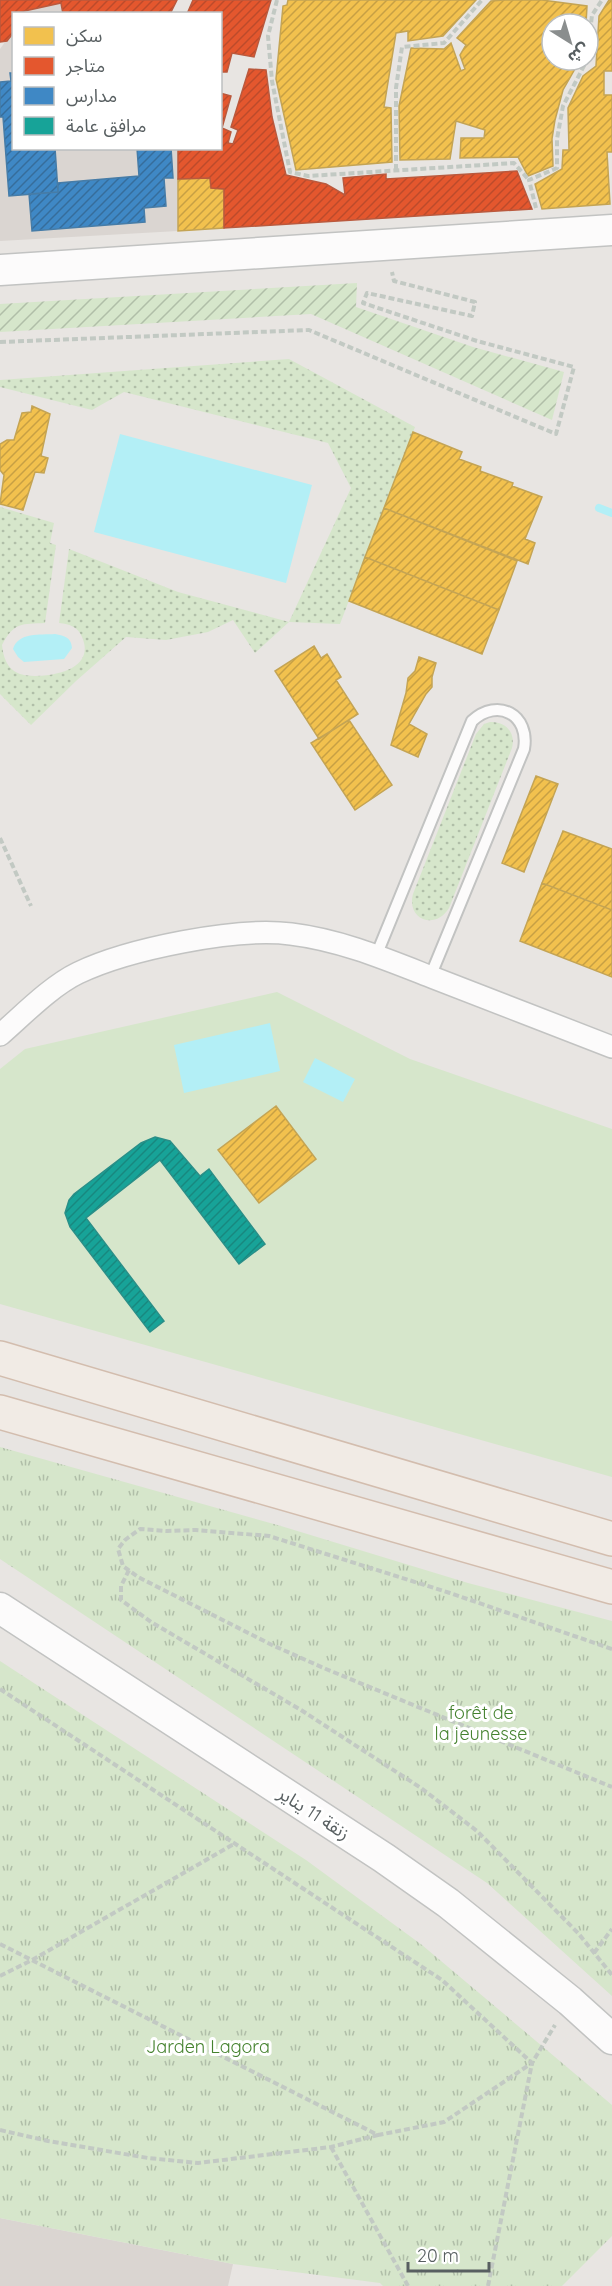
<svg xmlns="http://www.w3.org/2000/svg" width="612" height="2286" font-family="Quicksand,'Noto Sans Arabic',sans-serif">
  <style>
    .education { fill: #dad5d1 }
    .grass { fill: url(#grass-dots) }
    .park { fill: url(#park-tufts) }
    .garden { fill: url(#garden-furrows) }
    .pitch { fill: #d6e6cb }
    .water { fill: #b3eff6 }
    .homes { fill: url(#homes-hatch); stroke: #c4a454; stroke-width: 1.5 }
    .shops { fill: url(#shops-hatch); stroke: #ba593d; stroke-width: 1.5 }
    .schools { fill: url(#schools-hatch); stroke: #467ca7; stroke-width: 1.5 }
    .public { fill: url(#public-hatch); stroke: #2a8f88; stroke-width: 1.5 }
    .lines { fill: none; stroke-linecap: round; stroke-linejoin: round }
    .stream { stroke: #b3eff6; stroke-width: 8 }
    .lane-casing { stroke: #c2c3c2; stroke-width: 14 }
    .street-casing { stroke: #c2c3c2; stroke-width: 24 }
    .secondary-casing { stroke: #c2c3c2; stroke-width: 33 }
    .primary-casing { stroke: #d3bdae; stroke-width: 36 }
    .path { stroke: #c2c9c3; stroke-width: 4; stroke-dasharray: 6 3; stroke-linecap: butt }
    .lane { stroke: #fcfbfb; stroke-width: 10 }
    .street { stroke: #fcfbfb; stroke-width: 21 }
    .secondary { stroke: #fcfbfb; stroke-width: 30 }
    .primary { stroke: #f1ebe5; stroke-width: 33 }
    .labels { text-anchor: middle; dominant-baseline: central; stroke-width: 6; stroke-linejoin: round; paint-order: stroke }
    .park-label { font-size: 18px; fill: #44822e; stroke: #fff }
    .street-label { font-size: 18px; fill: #585f61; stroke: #fff }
  </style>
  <defs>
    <pattern id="grass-dots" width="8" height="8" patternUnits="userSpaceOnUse" patternTransform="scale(1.5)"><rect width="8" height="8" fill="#d6e6cb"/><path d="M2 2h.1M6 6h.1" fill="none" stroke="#b0bea8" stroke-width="1.8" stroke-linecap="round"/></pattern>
    <pattern id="park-tufts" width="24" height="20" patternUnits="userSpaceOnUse" patternTransform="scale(1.5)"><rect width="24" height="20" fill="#d6e6cb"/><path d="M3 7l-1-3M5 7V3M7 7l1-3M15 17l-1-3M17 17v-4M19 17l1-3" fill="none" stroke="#b0bea8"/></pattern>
    <pattern id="garden-furrows" width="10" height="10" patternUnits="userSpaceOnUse" patternTransform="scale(1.5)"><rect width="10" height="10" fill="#d6e6cb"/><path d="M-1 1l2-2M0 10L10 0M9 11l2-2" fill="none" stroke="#b0bea8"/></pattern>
    <pattern id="homes-hatch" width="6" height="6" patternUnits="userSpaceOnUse" patternTransform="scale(1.5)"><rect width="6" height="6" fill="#f2c14e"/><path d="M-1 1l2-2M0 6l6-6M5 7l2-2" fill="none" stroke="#c7a044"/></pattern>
    <pattern id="shops-hatch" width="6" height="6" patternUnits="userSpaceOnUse" patternTransform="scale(1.5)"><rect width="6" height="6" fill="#e4572e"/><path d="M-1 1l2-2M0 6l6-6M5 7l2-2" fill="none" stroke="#bc4b2b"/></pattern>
    <pattern id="schools-hatch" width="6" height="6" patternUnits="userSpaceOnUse" patternTransform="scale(1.5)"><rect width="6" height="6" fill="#3f88c5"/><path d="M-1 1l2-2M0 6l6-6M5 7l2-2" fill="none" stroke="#366d9b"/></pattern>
    <pattern id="public-hatch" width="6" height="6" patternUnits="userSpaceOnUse" patternTransform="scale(1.5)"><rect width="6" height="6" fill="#17a398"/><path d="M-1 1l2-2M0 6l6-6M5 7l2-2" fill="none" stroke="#18887f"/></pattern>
  </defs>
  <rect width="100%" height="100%" fill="#e8e5e2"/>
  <path class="education" d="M61,3L63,13L21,14L20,12Z
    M13,31L14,148L178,149V231L0,241V49Z
    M0,2218L233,2264L228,2286H0Z"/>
  <path class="grass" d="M289,359L415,427L340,624L289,622L255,653L233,620L208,632L166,640L126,637L76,681L31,725L0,694V507L54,523L50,543L56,545L45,623C22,624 14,622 2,645C5,675 22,678 49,675C69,672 93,662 82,637C78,627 70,624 59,623L69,549L178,592L289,622L351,488L328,443L124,392L92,410L0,387V380Z
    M490,722C505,721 516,732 512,748L449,908C435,931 406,919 413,894L476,734L484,724Z"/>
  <path class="park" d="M0,1447L281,1526L468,1583L612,1621V1996L487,1883L0,1559Z
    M0,1661L306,1860L422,1945L612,2105V2236L562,2286H383L380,2283L233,2264L0,2218Z"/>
  <path class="garden" d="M357,283L356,307L473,347L564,372L552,420L311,314L0,332V304Z"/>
  <path class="pitch" d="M277,992L410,1059L612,1129V1477L0,1304V1069L25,1049Z"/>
  <path class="water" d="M120,434L312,485L286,583L94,532Z
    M55,634C65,636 71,637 72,648L64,659L24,662L18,657L13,649C18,632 40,635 55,634Z
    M270,1023L280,1071L184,1093L174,1045Z
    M315,1058L355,1079L343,1102L303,1082Z"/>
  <path class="homes" d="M288,0H476L443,36L408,41V31L396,33L384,107L391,108L392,162L296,170L276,79L283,6L287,5Z
    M504,0H542L587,6L586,24H552V60H580L563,90L555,120L552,139L553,166L528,176L518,157L460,158L461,138H484L485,130L456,121L450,159L400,160L399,106L411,48L444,49L451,43L461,71L465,69L460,55L466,45L457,38L491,1Z
    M609,0H612V71H604V95H612V152H607L610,204L542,209L535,184L562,169L563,150H569L568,108L583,76L596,66L599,16Z
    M210,178L211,188L224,189V228L178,231V179Z
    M32,406L50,414L41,456L48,458L44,473L35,472L23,510L0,504L4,475L0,470V444L7,440H14L22,413L31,412Z
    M413,432L462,452L459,459L481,467L480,471L513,483L512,486L542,497L525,539L535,543L528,564L384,508Z
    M384,508L517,561L499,610L365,557Z
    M365,557L499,610L482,654L349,601Z
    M314,646L321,658L327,654L341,677L336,680L358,714L319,739L275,671Z
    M419,657L436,663L432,677V687L426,694L409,724L427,734L418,757L391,745L406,693L408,678L415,671Z
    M349,720L392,785L355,810L311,743Z
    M536,776L558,784L524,872L502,863Z
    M563,831L612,849V910L542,883Z
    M542,883L612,910V977L520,941Z
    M276,1106L316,1159L259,1203L218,1150Z"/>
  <path class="shops" d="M0,0H177L170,14H63L61,3L20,12L21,14H14V32L7,41L0,42Z
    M193,0H271L254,57L232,53L227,72H220V14H187Z
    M249,69L266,70L272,117L286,175L326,184L345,195L343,178L386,174V179L517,171L532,209L224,228V189L211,188L210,178L178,179V148H220V93L231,96L222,128L231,132L228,143L233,144L238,130L231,127Z"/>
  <path class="schools" d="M10,73H14V148H55L58,192L9,196L3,117H0V82L11,81Z
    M137,148H171L173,178H164L166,206L144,208L145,222L32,231L29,194L58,192V183L139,176Z"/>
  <path class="public" d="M155,1137L170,1141L200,1176L209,1169L265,1244L239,1264L160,1160L86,1218L164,1321L150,1332L70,1227L65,1213L69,1200L74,1194L141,1143Z"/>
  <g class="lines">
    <path class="stream" d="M599,508L612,513"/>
    <g class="lane-casing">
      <path id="lane" d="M376,956L472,721C498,697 530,715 524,749L430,977"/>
    </g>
    <g class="street-casing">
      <path id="street" d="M0,1035C23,1015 51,986 78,973C128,949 236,927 291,934C341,940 388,960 434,978C493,1001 553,1024 612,1047"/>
    </g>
    <g class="secondary-casing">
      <path id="secondary" d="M0,270L612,230
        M0,1608L384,1858L448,1903L570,2001L612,2039"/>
    </g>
    <g class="primary-casing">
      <path id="primary" d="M0,1358L612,1539
        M0,1412L612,1587"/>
    </g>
    <path class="path" d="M277,0L268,36L272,81L290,172L308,176L514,163L529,180
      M588,49L592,15L602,0
      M396,170V88L402,47L444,43L482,0
      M536,208L529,180L557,168V139L563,106L587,60
      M0,342L309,330L556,434L574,367L477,341L363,303L367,293L472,316L475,302L394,281L392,272
      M0,838L31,906
      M129,1570L121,1586V1600L151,1622L301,1710L421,1788L477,1831L578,1933L612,1975
      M612,1649L450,1593L269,1536L196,1530L167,1531L140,1529L125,1540L118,1549L123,1566L138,1577L272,1645L326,1669L612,1787
      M0,1689L442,1980L532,2063L555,2025
      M0,1944L378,2135L444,2122L532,2063
      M594,1953L612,1929
      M0,1976L32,1960L234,1844
      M0,2130L48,2141L148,2158L198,2163L331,2147L378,2135
      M331,2147L408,2286
      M488,2286L532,2063"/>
    <use href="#lane" class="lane"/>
    <use href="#street" class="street"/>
    <use href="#secondary" class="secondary"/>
    <use href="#primary" class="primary"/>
  </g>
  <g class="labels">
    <g class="park-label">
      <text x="481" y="1712">forêt de<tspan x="481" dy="21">la jeunesse</tspan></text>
      <text x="208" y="2046">Jarden Lagora</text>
    </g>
    <g class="street-label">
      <text transform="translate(314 1813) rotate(33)">زنقة 11 يناير</text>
    </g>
  </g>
  <rect x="12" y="12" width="210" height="138" fill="#ffffff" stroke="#bcbfc0" stroke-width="1.5"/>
  <rect x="24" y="27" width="30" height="18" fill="#f2c14e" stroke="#bcbfc0" stroke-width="1.5"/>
  <text x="66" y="42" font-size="18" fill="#585f61">سكن</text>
  <rect x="24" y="57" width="30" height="18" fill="#e4572e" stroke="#bcbfc0" stroke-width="1.5"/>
  <text x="66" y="72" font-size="18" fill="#585f61">متاجر</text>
  <rect x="24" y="87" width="30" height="18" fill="#3f88c5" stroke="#bcbfc0" stroke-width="1.5"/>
  <text x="66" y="102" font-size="18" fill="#585f61">مدارس</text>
  <rect x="24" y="117" width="30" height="18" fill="#17a398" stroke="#bcbfc0" stroke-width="1.5"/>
  <text x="66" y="132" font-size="18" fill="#585f61">مرافق عامة</text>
  <g transform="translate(570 42) rotate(143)"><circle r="28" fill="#ffffff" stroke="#bcbfc0" stroke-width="1.5"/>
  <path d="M0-4.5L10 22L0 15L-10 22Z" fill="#8a8e8e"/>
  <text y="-9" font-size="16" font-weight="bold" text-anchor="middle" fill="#585f61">ش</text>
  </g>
  <path d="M408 2262v9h81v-9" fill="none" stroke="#585f61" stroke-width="3"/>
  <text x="417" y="2262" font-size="18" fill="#585f61" stroke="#ffffff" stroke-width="4.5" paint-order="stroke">20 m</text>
</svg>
